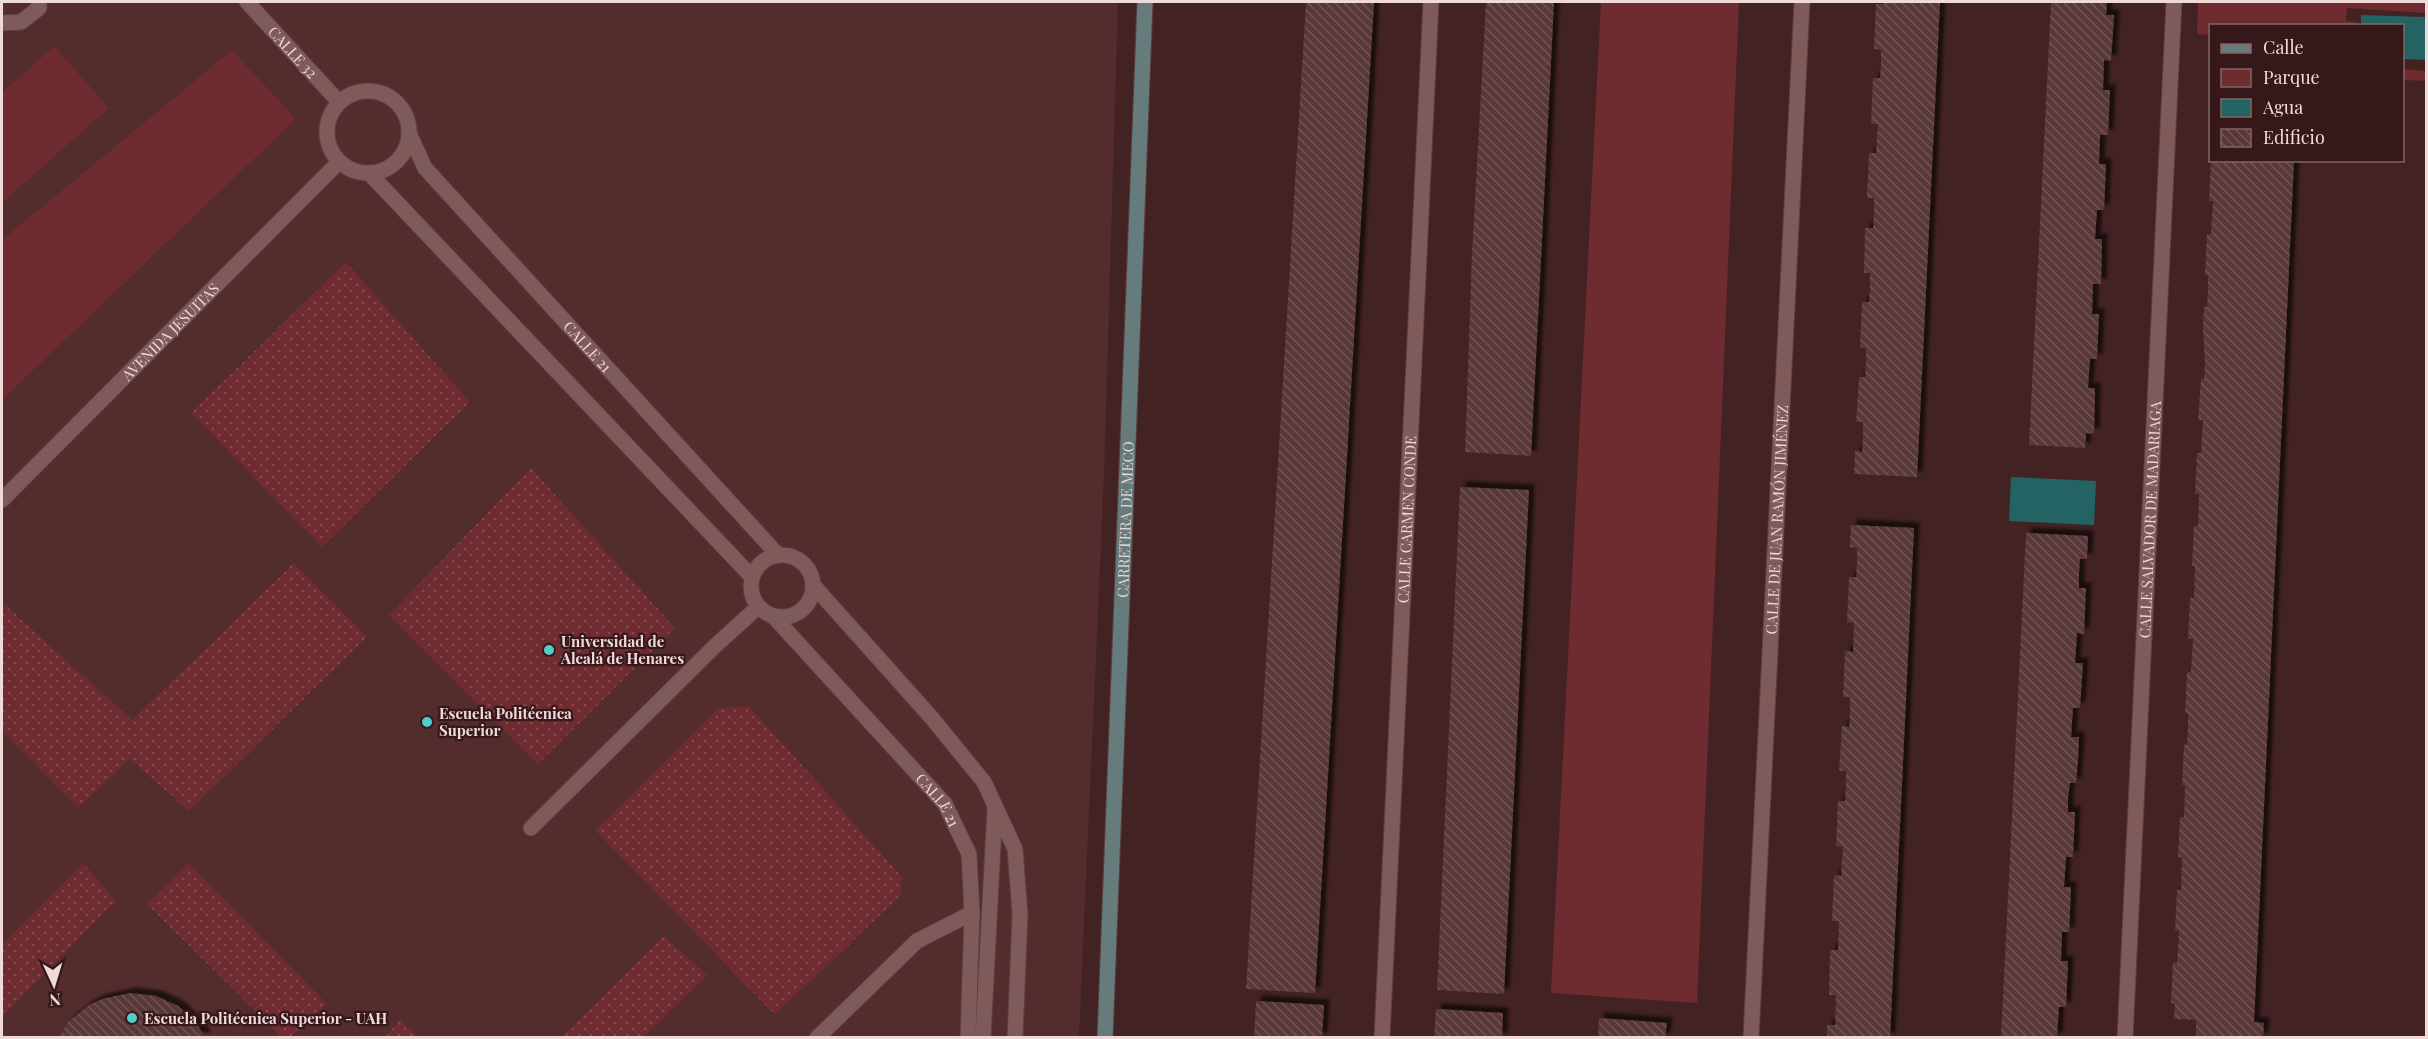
<svg xmlns="http://www.w3.org/2000/svg" width="2428" height="1039" font-family="'Playfair Display',serif">
  <style>
    .built { fill: #532c2d }
    .green { fill: #6e2b30 }
    .garden { fill: url(#garden-dots) }
    .water { fill: #236363 }
    .building { fill: url(#building-back-hatch); filter: url(#shadow) }
    .lines { fill: none; stroke-linecap: round; stroke-linejoin: round }
    .lane-casing { stroke: #5b4041; stroke-width: 17 }
    .street-casing { stroke: #5b4041; stroke-width: 17 }
    .secondary-casing { stroke: #5b4041; stroke-width: 17 }
    .lane { stroke: #7f5a5a; stroke-width: 15 }
    .street { stroke: #7f5a5a; stroke-width: 15 }
    .secondary { stroke: #667b7c; stroke-width: 15 }
    .poi-dot { fill: #52cdcd; stroke: #37181a; stroke-width: 2 }
    .labels { text-anchor: middle; dominant-baseline: central; stroke-width: 4.5; stroke-linejoin: round; paint-order: stroke }
    .street-label { font-size: 15px; fill: #efd9d9; stroke: #37181a }
    .poi-label { font-size: 15px; font-weight: bold; fill: #efd9d9; stroke: #37181a; text-anchor: start }
  </style>
  <defs>
    <pattern id="garden-dots" width="8" height="8" patternUnits="userSpaceOnUse" patternTransform="scale(1.5)"><rect width="8" height="8" fill="#6e2b30"/><path d="M2 2h.1M6 6h.1" fill="none" stroke="#83494d" stroke-width="1.8" stroke-linecap="round"/></pattern>
    <pattern id="building-back-hatch" width="6" height="6" patternUnits="userSpaceOnUse" patternTransform="scale(1.5)"><rect width="6" height="6" fill="#593738"/><path d="M-1 5l2 2M0 0l6 6M5-1l2 2" fill="none" stroke="#715354"/></pattern>
    <filter id="shadow"><feDropShadow dx="5.5" dy="-5.5" stdDeviation="1.5" flood-color="#0009"/></filter>
  </defs>
  <rect width="100%" height="100%" fill="#422223"/>
  <path class="built" d="M2,2H1118L1104,477L1079,1037L2,1038Z"/>
  <path class="green" d="M1601,2H1739L1697,1003L1551,993Z
    M2198,2H2426V13L2347,8L2346,21L2356,22L2355,25L2210,26V35L2197,34Z
    M54,46L109,108L2,203V93Z
    M232,50L296,119L2,400V240Z
    M2403,69L2426,71V81L2403,80Z"/>
  <path class="garden" d="M346,262L470,402L322,547L191,413Z
    M531,468L675,628L538,764L389,615Z
    M294,563L367,637L189,811L130,759L78,808L2,731V602L132,720Z
    M749,706L902,877L901,895L775,1015L595,830L718,708Z
    M83,863L116,901L2,1017V944Z
    M189,863L327,1004L290,1037H282L147,904Z
    M664,936L707,975L644,1037H561Z
    M400,1020L418,1037H385Z"/>
  <path class="water" d="M2361,15L2426,17V60L2403,59L2402,26L2361,25Z
    M2011,477L2096,481L2094,525L2009,521Z"/>
  <path class="building" d="M1306,2H1374L1315,993L1246,989Z
    M1486,2H1554L1531,456L1465,452L1472,254Z
    M1884,2H1940L1917,477L1854,474L1855,451L1862,452L1863,437V422H1856L1859,377H1865L1866,363V348H1860L1862,302H1869L1870,288V273H1864L1865,228H1873L1874,213V198H1867L1869,153H1876L1878,124H1871L1873,78H1880L1881,64V50L1874,49L1876,4H1883Z
    M2051,2H2107L2106,15H2114L2111,61L2104,60L2103,90H2110L2108,135H2100L2099,164H2106L2104,210H2097L2096,224L2095,239H2102L2101,284H2093L2092,314H2099L2097,359H2090L2089,373L2088,388H2095L2094,434L2086,433L2085,448L2029,445Z
    M2211,160H2294L2254,1022L2264,1023L2263,1038H2196V1020L2174,1019L2175,1004L2171,1003L2173,962L2177,963L2179,931H2175L2177,890H2181L2182,858L2178,857L2180,817H2184L2185,785H2182L2184,745L2187,744L2188,728V713H2185L2187,672H2191L2193,639H2188L2190,598H2194L2195,566H2192L2194,525L2198,526L2199,494H2195L2197,453H2201L2203,420H2198L2201,379H2204L2205,363L2203,327L2204,306L2207,307L2208,291V275H2205L2207,234H2211L2213,201H2209Z
    M1460,487L1529,490L1504,994L1437,990Z
    M1851,525L1914,528L1890,1038H1827V1025H1835L1836,995H1829L1830,950H1838L1839,921H1832L1834,875L1841,876L1842,861L1843,847L1836,846L1838,801H1845L1846,786V771H1839L1842,726L1849,727L1850,712V697H1843L1845,651L1853,652L1854,623L1847,622L1849,577H1856L1857,562V548L1850,547Z
    M2026,533L2088,536L2087,559H2080L2079,573V588H2086L2084,634L2077,633L2075,663H2083L2080,708H2073L2072,722L2071,737H2079L2078,760L2076,783H2070L2068,797V812H2075L2074,835L2073,857H2066L2064,887H2071L2069,932H2062L2061,961H2068L2066,1007H2059L2057,1038H2001Z
    M130,993L156,996L178,1006L196,1023L206,1038H59L68,1022L89,1005L102,999Z
    M1256,1001L1324,1005L1322,1038H1254Z
    M1436,1009L1503,1013L1502,1038H1434Z
    M1599,1018L1667,1023L1665,1038H1598Z"/>
  <g class="lines">
    <g class="lane-casing">
      <path id="lane" d="M2,23L21,22L39,8V2
        M531,828L716,645L758,607
        M817,1038L917,941L972,913"/>
    </g>
    <g class="street-casing">
      <g id="street">
        <path id="s1" d="M247,2L339,102"/>
        <circle cx="368" cy="132" r="41"/>
        <path id="s2" d="M409,133L425,168L778,555"/>
        <path d="M369,173L752,577"/>
        <path id="s3" d="M2,500L339,162"/>
        <circle cx="782" cy="586" r="31"/>
        <path d="M813,585L931,717L984,782L1015,849L1020,914L1015,1038"/>
        <path id="s4" d="M774,617L945,804L969,854L972,913L968,1038"/>
        <path d="M983,1038L995,807"/>
        <path id="s5" d="M1382,1038L1431,2"/>
        <path id="s6" d="M1751,1038L1802,2"/>
        <path id="s7" d="M2125,1038L2174,2"/>
      </g>
    </g>
    <g class="secondary-casing">
      <g id="secondary">
        <path id="s8" d="M1105,1038L1145,2"/>
      </g>
    </g>
    <use href="#lane" class="lane"/>
    <use href="#street" class="street"/>
    <use href="#secondary" class="secondary"/>
  </g>
  <g class="poi-dot">
    <circle cx="549" cy="650" r="6"/>
    <circle cx="427" cy="722" r="6"/>
    <circle cx="132" cy="1018" r="6"/>
  </g>
  <g class="labels">
    <g class="street-label">
      <text stroke="none"><textPath href="#s1" startOffset="68">CALLE 32</textPath></text>
      <text stroke="none"><textPath href="#s3" startOffset="238">AVENIDA JESUITAS</textPath></text>
      <text stroke="none"><textPath href="#s2" startOffset="280">CALLE 21</textPath></text>
      <text stroke="none"><textPath href="#s5" startOffset="519">CALLE CARMEN CONDE</textPath></text>
      <text stroke="none"><textPath href="#s6" startOffset="519">CALLE DE JUAN RAMÓN JIMÉNEZ</textPath></text>
      <text stroke="none"><textPath href="#s8" startOffset="519">CARRETERA DE MECO</textPath></text>
      <text stroke="none"><textPath href="#s7" startOffset="519">CALLE SALVADOR DE MADARIAGA</textPath></text>
      <text stroke="none"><textPath href="#s4" startOffset="246">CALLE 21</textPath></text>
    </g>
    <g class="poi-label">
      <text x="561" y="641">Universidad de<tspan x="561" dy="17">Alcalá de Henares</tspan></text>
      <text x="439" y="713">Escuela Politécnica<tspan x="439" dy="17">Superior</tspan></text>
      <text x="144" y="1018">Escuela Politécnica Superior - UAH</text>
    </g>
  </g>
  <rect width="2428" height="1039" fill="none" stroke="#efd9d9" stroke-width="6"/>
  <rect x="2209" y="24" width="195" height="138" fill="#37181a" stroke="#816566" stroke-width="1.5"/>
  <rect x="2221" y="44" width="30" height="9" fill="#667b7c" stroke="#816566" stroke-width="1.5"/>
  <text x="2263" y="54" font-size="18" fill="#efd9d9">Calle</text>
  <rect x="2221" y="69" width="30" height="18" fill="#6e2b30" stroke="#816566" stroke-width="1.5"/>
  <text x="2263" y="84" font-size="18" fill="#efd9d9">Parque</text>
  <rect x="2221" y="99" width="30" height="18" fill="#236363" stroke="#816566" stroke-width="1.5"/>
  <text x="2263" y="114" font-size="18" fill="#efd9d9">Agua</text>
  <rect x="2221" y="129" width="30" height="18" fill="url(#building-back-hatch)" stroke="#816566" stroke-width="1.5"/>
  <text x="2263" y="144" font-size="18" fill="#efd9d9">Edificio</text>
  <g transform="translate(54 985) rotate(176)" stroke="#37181a" stroke-width="4.5" paint-order="stroke">
  <path d="M0-4.5L10 22L0 15L-10 22Z" fill="#efd9d9"/>
  <text y="-9" font-size="16" font-weight="bold" text-anchor="middle" fill="#efd9d9">N</text>
  </g>
</svg>
